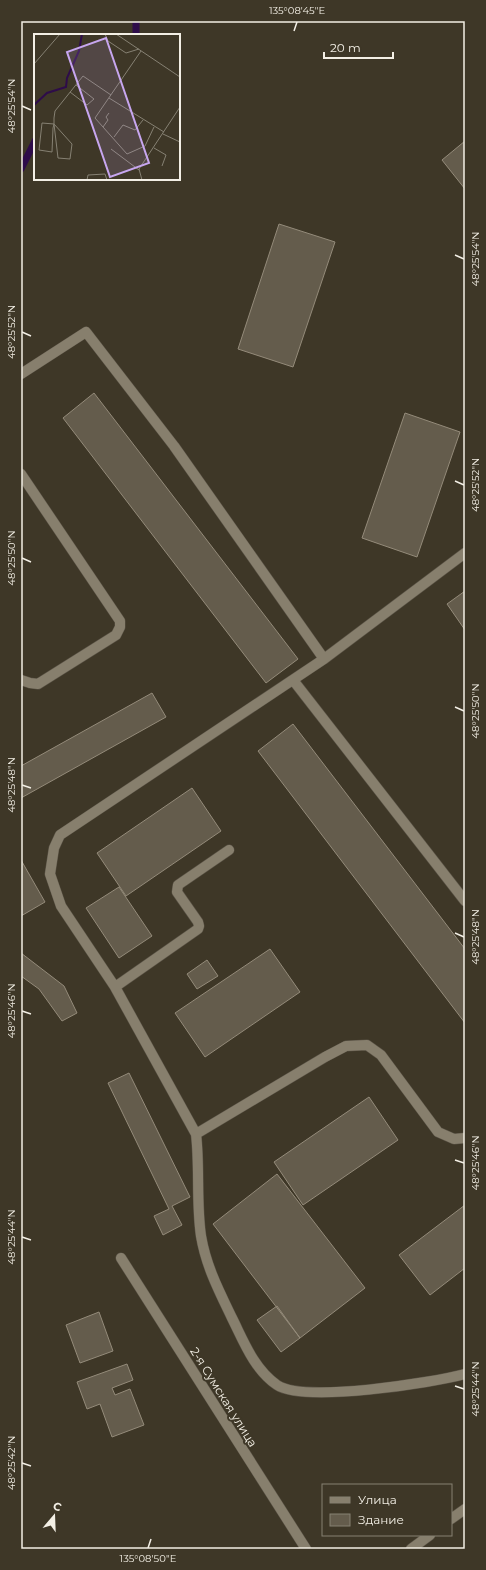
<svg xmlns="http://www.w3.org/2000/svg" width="486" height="1570" font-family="Montserrat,sans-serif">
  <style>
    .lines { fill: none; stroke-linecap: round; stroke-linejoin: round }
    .stream { stroke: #2e0c4a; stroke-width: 7 }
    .building { fill: #645c4c; stroke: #948b7a }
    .minor-casing { stroke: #5b5447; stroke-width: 11 }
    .minor { stroke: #877f6d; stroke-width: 10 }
    .ticks { fill: none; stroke: #f3efe5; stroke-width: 1.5 }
    .labels { text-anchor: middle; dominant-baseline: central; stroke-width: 4; stroke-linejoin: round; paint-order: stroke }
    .street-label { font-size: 12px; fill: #f3efe5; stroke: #3e3727 }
    .inset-river { fill: none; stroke: #2e0c4a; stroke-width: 2 }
    .inset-road { fill: none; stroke: #868173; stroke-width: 1 }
    .view { fill: #c7a6ef; fill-opacity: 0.15; stroke: #c7a6ef; stroke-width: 2 }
    .inset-edge { fill: none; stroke: #f3efe5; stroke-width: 2 }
    .neatline { fill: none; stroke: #f3efe5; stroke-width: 1.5 }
    .ticks-label { font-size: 10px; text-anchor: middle; fill: #f3efe5 }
  </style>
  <rect width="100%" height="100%" fill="#3e3727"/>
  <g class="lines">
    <path class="stream" d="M136,21V35
      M21,169L35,141"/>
  </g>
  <path class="building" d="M465,141V189L442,160Z
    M279,224L335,242L293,367L238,349Z
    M94,393L298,659L266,683L63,418Z
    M405,413L460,432L417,557L362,538Z
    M465,591V630L447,604Z
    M152,693L166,717L21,798V766Z
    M293,724L465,949V1023L258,751Z
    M192,788L221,831L126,896L97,853Z
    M21,860L45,902L21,916Z
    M119,887L152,936L119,958L86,908Z
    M270,949L300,992L205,1057L175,1013Z
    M21,953L64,986L77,1013L62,1021L39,989L21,976Z
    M207,960L218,976L197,989L187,974Z
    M129,1073L190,1197L172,1206L182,1225L163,1235L154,1216L169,1209L108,1083Z
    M369,1097L398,1140L303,1205L274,1162Z
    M277,1174L365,1288L300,1338L213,1224Z
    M465,1205V1268L430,1295L399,1255Z
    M277,1306L300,1338L281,1352L257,1320Z
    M99,1312L113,1351L80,1363L66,1325Z
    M127,1364L133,1380L112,1388L115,1395L130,1389L144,1425L112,1437L100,1404L87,1409L77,1382Z"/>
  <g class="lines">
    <g class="minor-casing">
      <path id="minor" d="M21,374L86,332L174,446L324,659
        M21,474L120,621V627L116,635L38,684L30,683L21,680
        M465,553L324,659L60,835L54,848L50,874L61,906L115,987L196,1134C200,1168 196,1202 201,1236C206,1266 219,1291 232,1318C244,1342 254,1369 277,1385C304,1403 432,1383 465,1374
        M293,680L465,901
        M115,987L198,929L199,926L198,922L177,892L178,885L229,850
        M196,1134L325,1057L346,1046L367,1045L381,1055L438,1132L454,1139L465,1138
        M121,1258L306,1549
        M451,1519L465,1509
        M411,1549L430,1535"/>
    </g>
    <use href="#minor" class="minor"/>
  </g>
  <path class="ticks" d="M294,31L297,22M22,106L31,110M455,255L464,259M22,332L31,336M455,481L464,485M22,558L31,562M455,707L464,711M22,785L31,788M455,933L464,937M22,1011L31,1014M455,1160L464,1163M22,1237L31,1240M455,1386L464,1389M22,1463L31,1466M148,1548L151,1539"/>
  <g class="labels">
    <g class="street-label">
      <text transform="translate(224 1397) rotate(58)">2-я Сумская улица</text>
    </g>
  </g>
  <g transform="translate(34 34)">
    <rect width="146" height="146" fill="#3e3727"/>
    <path class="inset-river" d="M0,71L13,59L32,53L33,44L45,17L48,0"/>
    <path class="inset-road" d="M71,0L74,7L92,19L105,15M82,0L146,43M107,17L61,84L93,120L111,112L120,93M0,30L26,0M36,58L53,71L60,65L42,51M75,64L130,98M20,90L24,124L36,125L38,110L20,90L8,89L5,116L18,118L19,94L20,90V84L21,77L49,42L77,61M69,93L74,86L72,83L75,79M129,100L146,108M80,103L89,91L101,96L109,86M120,114L132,121L128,132M77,115L105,136M53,146L54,141L71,140L73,146M108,146L105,135L146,73"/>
    <path class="view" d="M72,4L115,129L76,143L33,18Z"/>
    <rect width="146" height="146" class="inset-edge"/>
  </g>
  <rect width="486" height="1570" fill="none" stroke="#3e3727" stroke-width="44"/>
  <rect x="322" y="1484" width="130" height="52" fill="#3e3727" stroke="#868173"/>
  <rect x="330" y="1497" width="20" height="6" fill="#877f6d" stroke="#868173"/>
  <text x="358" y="1504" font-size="12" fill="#f3efe5">Улица</text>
  <rect x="330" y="1514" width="20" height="12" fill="#645c4c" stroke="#868173"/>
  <text x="358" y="1524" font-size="12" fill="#f3efe5">Здание</text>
  <g transform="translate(54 1516) rotate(19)" stroke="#3e3727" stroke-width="3" paint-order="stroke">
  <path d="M0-3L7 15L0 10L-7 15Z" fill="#f3efe5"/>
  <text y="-6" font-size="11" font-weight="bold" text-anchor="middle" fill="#f3efe5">С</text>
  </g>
  <path d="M324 52v6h69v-6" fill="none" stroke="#f3efe5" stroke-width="2"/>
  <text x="330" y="52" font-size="12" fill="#f3efe5" stroke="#3e3727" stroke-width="3" paint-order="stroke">20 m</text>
  <rect x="22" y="22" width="442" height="1526" class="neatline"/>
  <g class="ticks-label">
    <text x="297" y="14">135°08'45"E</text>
    <text transform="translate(11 106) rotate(-90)" y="4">48°25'54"N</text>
    <text transform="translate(475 259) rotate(-90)" y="4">48°25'54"N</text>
    <text transform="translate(11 332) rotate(-90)" y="4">48°25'52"N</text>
    <text transform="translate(475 485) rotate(-90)" y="4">48°25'52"N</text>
    <text transform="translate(11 558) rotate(-90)" y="4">48°25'50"N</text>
    <text transform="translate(475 711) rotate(-90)" y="4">48°25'50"N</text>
    <text transform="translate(11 785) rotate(-90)" y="4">48°25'48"N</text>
    <text transform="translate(475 937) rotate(-90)" y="4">48°25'48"N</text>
    <text transform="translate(11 1011) rotate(-90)" y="4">48°25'46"N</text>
    <text transform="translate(475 1163) rotate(-90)" y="4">48°25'46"N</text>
    <text transform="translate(11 1237) rotate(-90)" y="4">48°25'44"N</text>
    <text transform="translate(475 1389) rotate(-90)" y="4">48°25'44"N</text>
    <text transform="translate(11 1463) rotate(-90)" y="4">48°25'42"N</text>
    <text x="148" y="1562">135°08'50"E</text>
  </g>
</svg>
